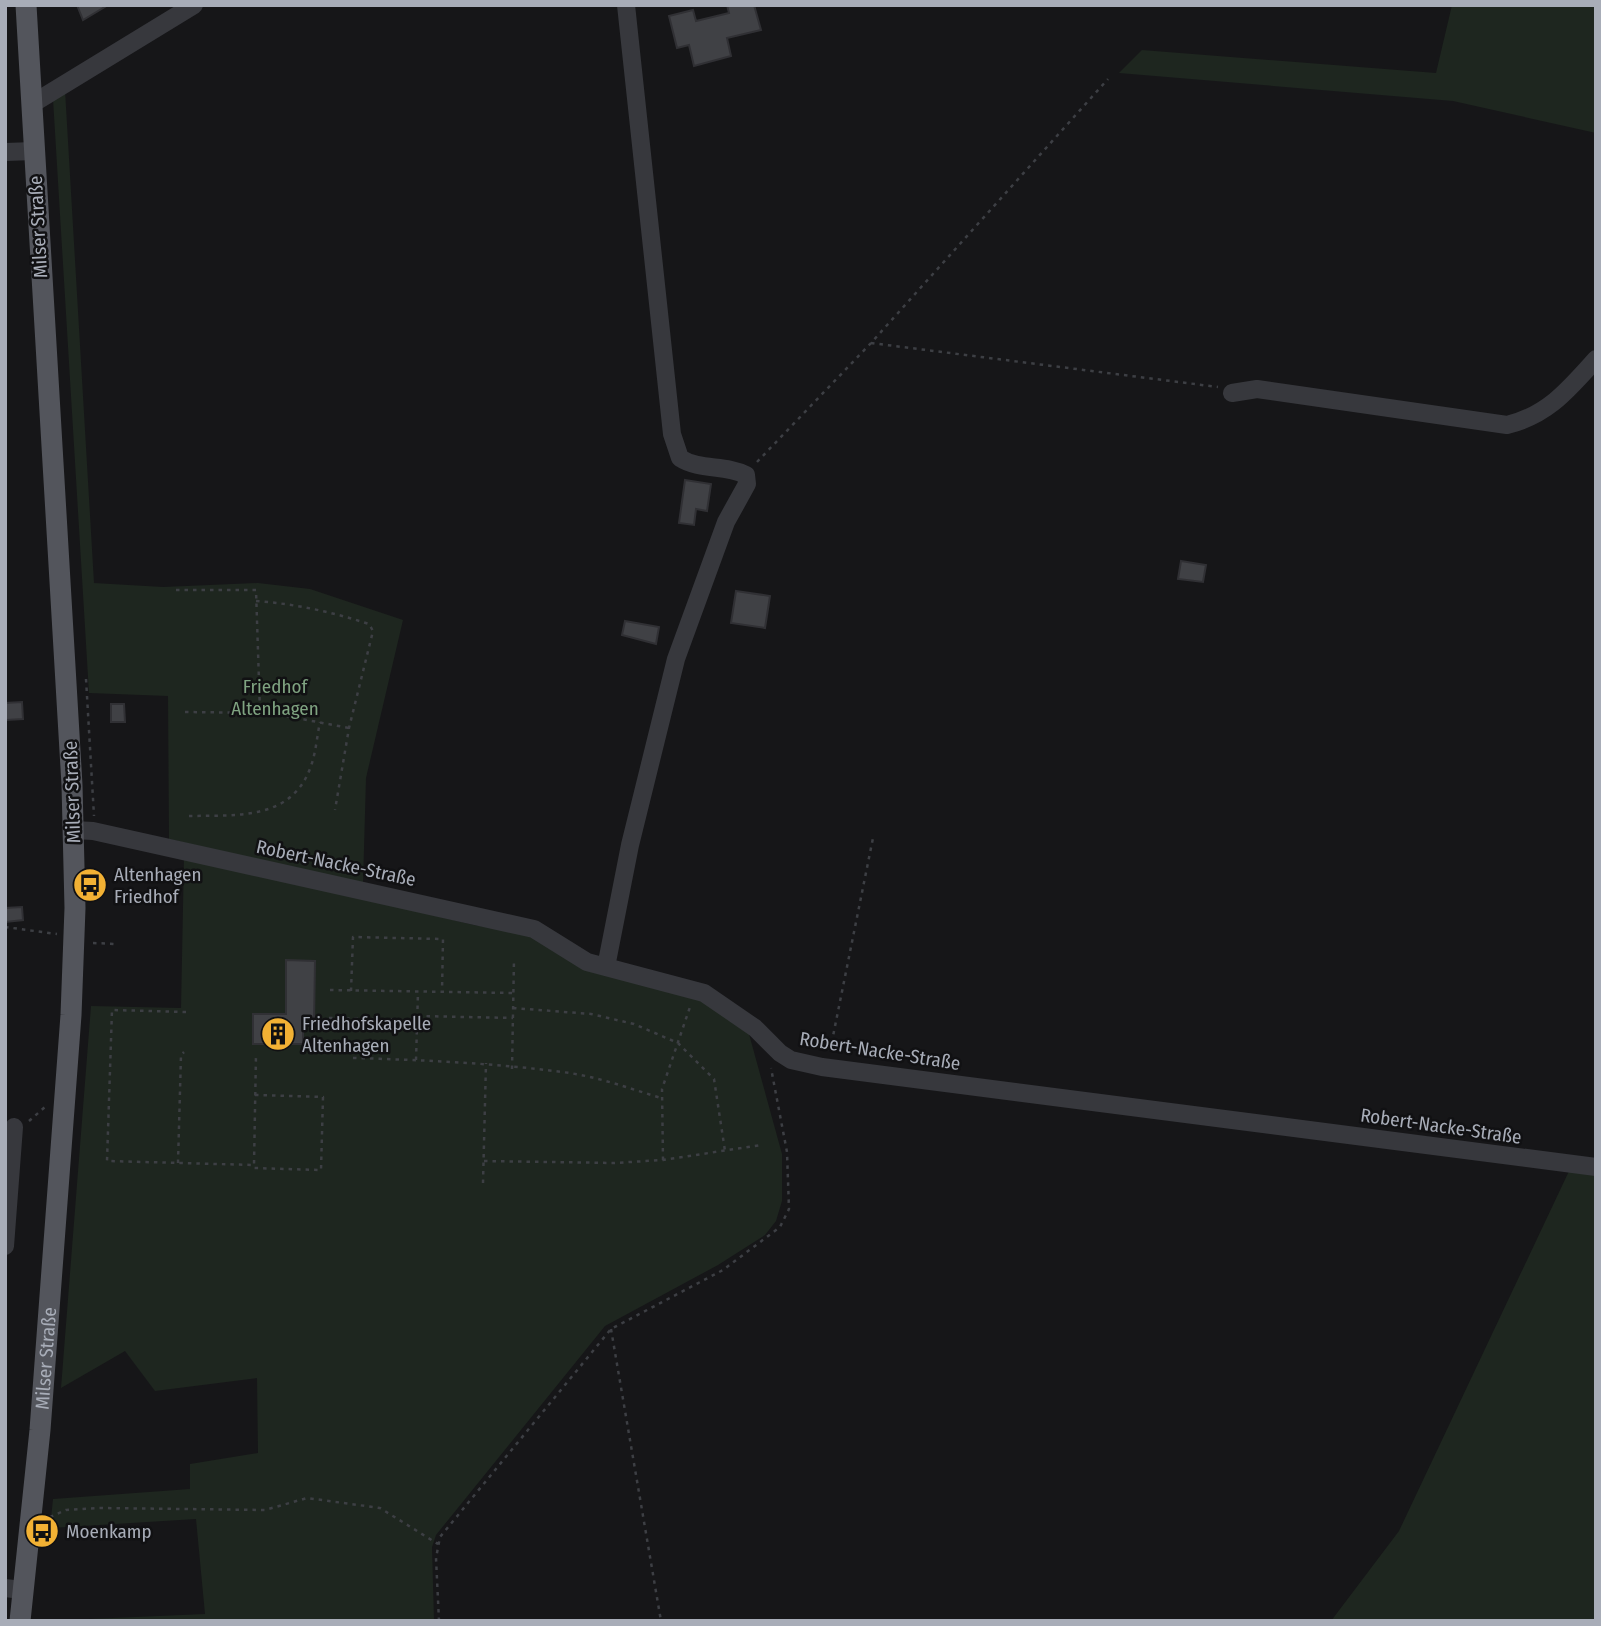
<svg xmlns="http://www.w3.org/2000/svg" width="1601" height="1626" font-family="'Fira Sans Condensed',sans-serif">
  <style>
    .green { fill: #1e261f }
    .building { fill: #404145; stroke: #303034; stroke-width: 2 }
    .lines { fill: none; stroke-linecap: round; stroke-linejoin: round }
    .path { stroke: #3d3f44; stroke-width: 2.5; stroke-dasharray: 3.5 5; stroke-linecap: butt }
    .minor { stroke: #37383d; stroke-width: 18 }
    .major { stroke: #53555c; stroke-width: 21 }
    .labels { text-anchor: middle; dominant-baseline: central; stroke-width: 5; stroke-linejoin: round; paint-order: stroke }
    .street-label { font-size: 19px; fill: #a8adb8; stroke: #111113 }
    .park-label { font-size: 19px; fill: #7fa381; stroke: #111113 }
    .poi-label { font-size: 19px; fill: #a8adb8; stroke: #111113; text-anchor: start }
  </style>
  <rect width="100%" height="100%" fill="#161618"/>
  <path class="green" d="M1452,5H1596V133L1453,101L1119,73L1142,50L1436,73Z
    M65,90L94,583L163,587L258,583L310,589L403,620L366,778L363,884L169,839L168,696L89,693L53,99Z
    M184,856L474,925L536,935L704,1000L749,1034L782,1154V1201L776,1221L765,1235L718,1265L605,1326L436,1535L432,1547L434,1621H43L205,1614L196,1519L50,1528L53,1499L190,1489V1464L258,1453L257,1378L155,1391L125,1351L61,1388L91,1006L181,1008Z
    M1570,1169L1596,1173V1621H1331L1399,1531Z"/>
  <path class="building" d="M77,5H108L83,20Z
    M727,5H754L761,30L727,38L731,56L694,66L689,45L677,48L669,16L693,10L696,21L729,13Z
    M685,480L711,484L707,511L696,509L694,525L679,523Z
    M1181,561L1206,565L1203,582L1178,579Z
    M736,591L770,596L765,628L731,623Z
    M625,621L659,627L656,644L622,635Z
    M22,702L23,719L6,720L5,703Z
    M111,704H124L125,722H111Z
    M22,907L23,920L6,922L5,908Z
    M286,960L315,961L314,1025H303V1044H253V1014H286Z"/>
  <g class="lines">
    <path class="path" d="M871,343L1218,387
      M757,462L871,343L1108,79
      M176,590H256L260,712
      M256,601C296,604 332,612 369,624L373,631L349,728L335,810
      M86,679L94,816
      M185,712L270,713L349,728
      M189,816C236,815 292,821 311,766C316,752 317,736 320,722
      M5,927L57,934
      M93,943L116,944
      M330,990L514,993
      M351,991L353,937L443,939L442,992
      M513,1008L591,1014L634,1024L678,1043L714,1079L725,1151
      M186,1012L112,1010L107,1161L254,1165
      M418,1016L513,1018
      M329,1018L418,1020
      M830,1051L873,838
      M353,1058C423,1060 493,1063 562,1072C596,1076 628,1088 661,1098
      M416,1060L418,992
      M512,1069L514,959
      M255,1095L323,1097L321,1170L254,1168V1165L256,1054
      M29,1121L45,1107
      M663,1160L662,1089L690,1007
      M484,1161L614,1163L663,1160L761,1145
      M178,1163L181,1055L184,1052
      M483,1183L486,1063
      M611,1329L661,1621
      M50,1517L66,1510L101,1508L265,1510L307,1498L380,1508L438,1544
      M439,1621L436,1558L440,1537L611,1329L723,1270L780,1227L789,1209L787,1152L771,1068"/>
    <path class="minor" d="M32,104L194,5
      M5,152L34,151
      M1232,393L1257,389L1507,425C1548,415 1568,390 1596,359
      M74,830L93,831L534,929L587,962L704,993L755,1028L780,1053L791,1060L822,1067L1596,1167
      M606,967L630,845L676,659L726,522L747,484L746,475C725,464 700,471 680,458L672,434L626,5
      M5,1246L14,1127
      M5,1588L22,1590"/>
    <path class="major" id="s1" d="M20,1621L40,1430L71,1015L75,908L72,785L26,5"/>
  </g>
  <defs>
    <g id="bus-disc" transform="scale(1.75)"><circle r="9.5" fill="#f2b134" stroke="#111113"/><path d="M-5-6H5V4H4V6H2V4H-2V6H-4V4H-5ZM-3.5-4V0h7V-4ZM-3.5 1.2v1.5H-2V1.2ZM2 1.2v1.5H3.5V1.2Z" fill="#111"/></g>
    <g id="building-disc" transform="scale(1.75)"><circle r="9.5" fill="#f2b134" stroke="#111113"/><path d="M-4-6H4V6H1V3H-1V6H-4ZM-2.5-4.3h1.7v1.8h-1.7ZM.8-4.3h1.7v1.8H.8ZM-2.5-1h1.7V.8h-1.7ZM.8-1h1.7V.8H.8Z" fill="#111"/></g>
  </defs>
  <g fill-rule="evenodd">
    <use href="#bus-disc" x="90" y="885"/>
    <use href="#building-disc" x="278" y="1034"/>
    <use href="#bus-disc" x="42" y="1531"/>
  </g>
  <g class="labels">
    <g class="street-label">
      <text transform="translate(38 227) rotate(-93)">Milser Straße</text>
      <text transform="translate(72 792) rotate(-92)">Milser Straße</text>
      <text transform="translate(336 863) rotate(12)">Robert-Nacke-Straße</text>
      <text transform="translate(880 1051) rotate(9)">Robert-Nacke-Straße</text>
      <text transform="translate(1441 1126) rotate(8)">Robert-Nacke-Straße</text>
      <text stroke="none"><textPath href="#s1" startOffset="264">Milser Straße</textPath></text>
    </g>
    <g class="park-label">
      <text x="275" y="686">Friedhof<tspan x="275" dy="22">Altenhagen</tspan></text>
    </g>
    <g class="poi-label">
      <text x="114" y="874">Altenhagen<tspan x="114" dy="22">Friedhof</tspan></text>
      <text x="302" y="1023">Friedhofskapelle<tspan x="302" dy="22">Altenhagen</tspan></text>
      <text x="66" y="1531">Moenkamp</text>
    </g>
  </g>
  <rect width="1601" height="1626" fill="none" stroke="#a8adb8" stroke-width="14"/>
</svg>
